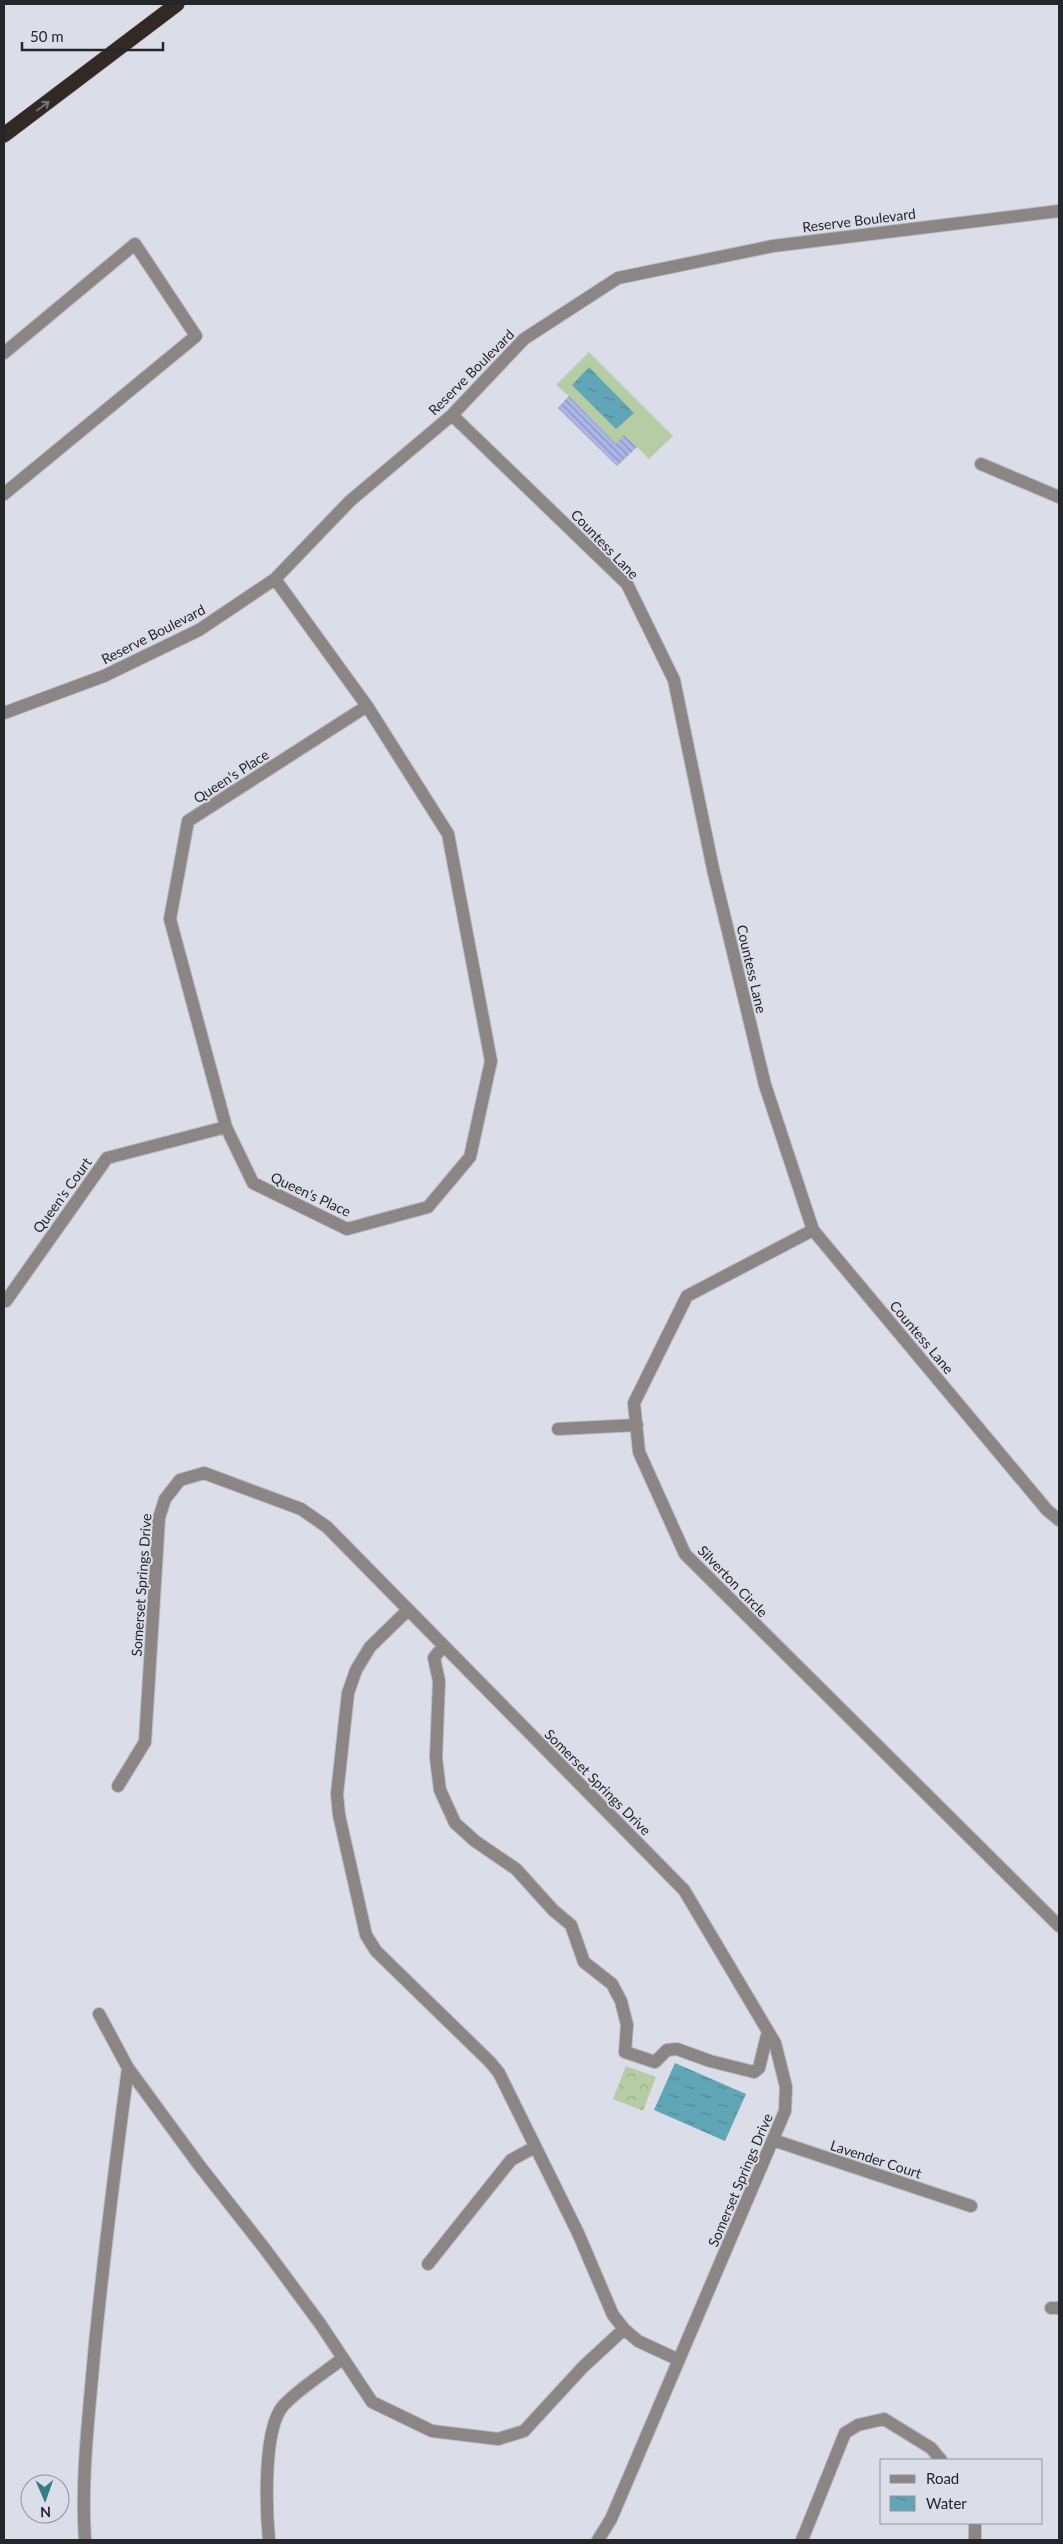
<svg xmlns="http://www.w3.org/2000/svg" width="1063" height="2544" font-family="Lato,sans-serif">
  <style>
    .forest { fill: url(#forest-crowns) }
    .pitch { fill: #b5cca4 }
    .water { fill: url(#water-ripples) }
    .building { fill: url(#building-back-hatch) }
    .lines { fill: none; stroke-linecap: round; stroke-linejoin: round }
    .minor-casing { stroke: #b7b8c3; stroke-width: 14 }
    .highway-casing { stroke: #b7b8c3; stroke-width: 16 }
    .minor { stroke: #8b8684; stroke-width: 12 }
    .highway { stroke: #322924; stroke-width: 15 }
    .oneway { stroke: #767173 }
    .labels { text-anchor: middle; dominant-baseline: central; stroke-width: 4; stroke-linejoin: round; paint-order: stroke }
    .street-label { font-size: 14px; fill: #25262a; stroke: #dbdde9 }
  </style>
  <defs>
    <pattern id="forest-crowns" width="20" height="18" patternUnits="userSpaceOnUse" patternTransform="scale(1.25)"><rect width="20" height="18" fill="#b5cca4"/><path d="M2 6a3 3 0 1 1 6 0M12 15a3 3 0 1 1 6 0" fill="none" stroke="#9caf8d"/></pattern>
    <pattern id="water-ripples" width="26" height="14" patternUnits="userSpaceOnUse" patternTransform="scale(1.25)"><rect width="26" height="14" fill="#61a6b7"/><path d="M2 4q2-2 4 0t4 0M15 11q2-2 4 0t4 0" fill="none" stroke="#508795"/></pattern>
    <pattern id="building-back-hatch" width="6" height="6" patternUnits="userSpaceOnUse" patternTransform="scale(1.25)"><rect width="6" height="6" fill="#abb5e8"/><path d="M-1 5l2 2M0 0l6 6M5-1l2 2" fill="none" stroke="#8b93bc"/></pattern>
  </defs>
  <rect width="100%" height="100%" fill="#dbdde9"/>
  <path class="forest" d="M626,2066L656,2077L643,2111L613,2099Z"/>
  <path class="pitch" d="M589,352L673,436L649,459L637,447L617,466L558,408L569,396L556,385Z"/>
  <path class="water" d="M589,367L634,413L616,429L572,385Z
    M675,2063L746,2094L725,2141L654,2110Z"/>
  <path class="building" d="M569,396L616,444L624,435L637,447L617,466L558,408Z"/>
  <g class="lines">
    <g class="minor-casing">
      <path id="minor" d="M4,353L135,244L196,336L4,494
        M452,415L627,584L674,680L713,869L765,1085L813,1230L1047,1510L1059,1520
        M981,464L1059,497
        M275,579L367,706L448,834L491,1061L470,1157L428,1207L347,1229L253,1183L226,1127L170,919L188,821L367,706
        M4,713L104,676L199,630L275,579L350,501L452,415L524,339L618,278L773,246L1059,211
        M813,1230L687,1296L634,1403L639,1452L685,1554L1059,1926
        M6,1301L107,1158L226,1127
        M558,1429L637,1425
        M408,1610L370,1647L356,1670L348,1693L337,1794L339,1815L366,1935L376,1951L490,2062L499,2073L578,2233L613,2315L624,2329L638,2341L679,2360
        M443,1646L434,1658L439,1681L436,1758L440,1790L455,1823L475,1841L516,1869L553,1910L571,1925L584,1962L612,1984L621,2001L627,2025L625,2052L655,2062L667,2050L677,2049L710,2061L754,2072L759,2068L768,2031
        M118,1786L145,1742L159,1518L165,1499L180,1480L204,1473L301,1509L327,1527L684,1890L775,2043L786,2087L785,2111L611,2519L598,2540
        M99,2014L128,2068L199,2165L265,2249L321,2325L372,2402L432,2431L498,2439L524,2431L583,2367L624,2329
        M773,2140L971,2206
        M428,2264L511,2160L535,2147
        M1051,2308H1059
        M975,2523V2540
        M85,2540C81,2482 88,2424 93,2366C102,2266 115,2167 128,2068
        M269,2540C266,2509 263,2429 283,2406C297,2390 326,2372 343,2358
        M802,2540L845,2433L858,2425L884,2419L931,2448L941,2460"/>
    </g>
    <g class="highway-casing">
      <path id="highway" d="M4,135L177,4"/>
    </g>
    <use href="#minor" class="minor"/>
    <use href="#highway" class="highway"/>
  </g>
  <defs><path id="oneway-shaft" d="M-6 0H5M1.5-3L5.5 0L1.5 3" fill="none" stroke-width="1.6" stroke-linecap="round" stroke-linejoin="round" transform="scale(1.25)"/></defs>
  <use class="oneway" href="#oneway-shaft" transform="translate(43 106) rotate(-37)"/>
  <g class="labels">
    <g class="street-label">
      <text transform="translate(859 220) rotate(-7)">Reserve Boulevard</text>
      <text transform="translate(471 372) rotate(-45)">Reserve Boulevard</text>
      <text transform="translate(605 544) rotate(46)">Countess Lane</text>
      <text transform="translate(153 634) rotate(-27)">Reserve Boulevard</text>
      <text transform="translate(231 776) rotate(-33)">Queen's Place</text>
      <text transform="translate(752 969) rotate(77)">Countess Lane</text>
      <text transform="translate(311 1194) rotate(25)">Queen's Place</text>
      <text transform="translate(62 1195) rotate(-54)">Queen's Court</text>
      <text transform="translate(922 1337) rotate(50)">Countess Lane</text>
      <text transform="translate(733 1581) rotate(46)">Silverton Circle</text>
      <text transform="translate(141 1585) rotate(-86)">Somerset Springs Drive</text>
      <text transform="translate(598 1782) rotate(45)">Somerset Springs Drive</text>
      <text transform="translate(876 2159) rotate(18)">Lavender Court</text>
      <text transform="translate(740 2180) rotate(-67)">Somerset Springs Drive</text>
    </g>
  </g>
  <rect width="1063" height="2544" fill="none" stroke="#25262a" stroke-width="10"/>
  <rect x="880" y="2459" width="162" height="65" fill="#dbdde9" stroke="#92949d"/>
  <rect x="890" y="2475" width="25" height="8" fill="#8b8684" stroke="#92949d"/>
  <text x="926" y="2484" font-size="15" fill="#25262a">Road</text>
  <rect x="890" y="2496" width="25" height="15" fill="url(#water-ripples)" stroke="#92949d"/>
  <text x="926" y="2509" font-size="15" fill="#25262a">Water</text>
  <g transform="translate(45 2499) rotate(178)"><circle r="24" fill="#dbdde9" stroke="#92949d"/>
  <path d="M0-4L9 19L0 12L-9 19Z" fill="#347c86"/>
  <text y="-8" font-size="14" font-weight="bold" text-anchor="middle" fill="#25262a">N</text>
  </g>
  <path d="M22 42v8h141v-8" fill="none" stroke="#25262a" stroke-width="2.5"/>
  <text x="30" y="42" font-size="15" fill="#25262a" stroke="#dbdde9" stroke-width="4" paint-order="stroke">50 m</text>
</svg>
